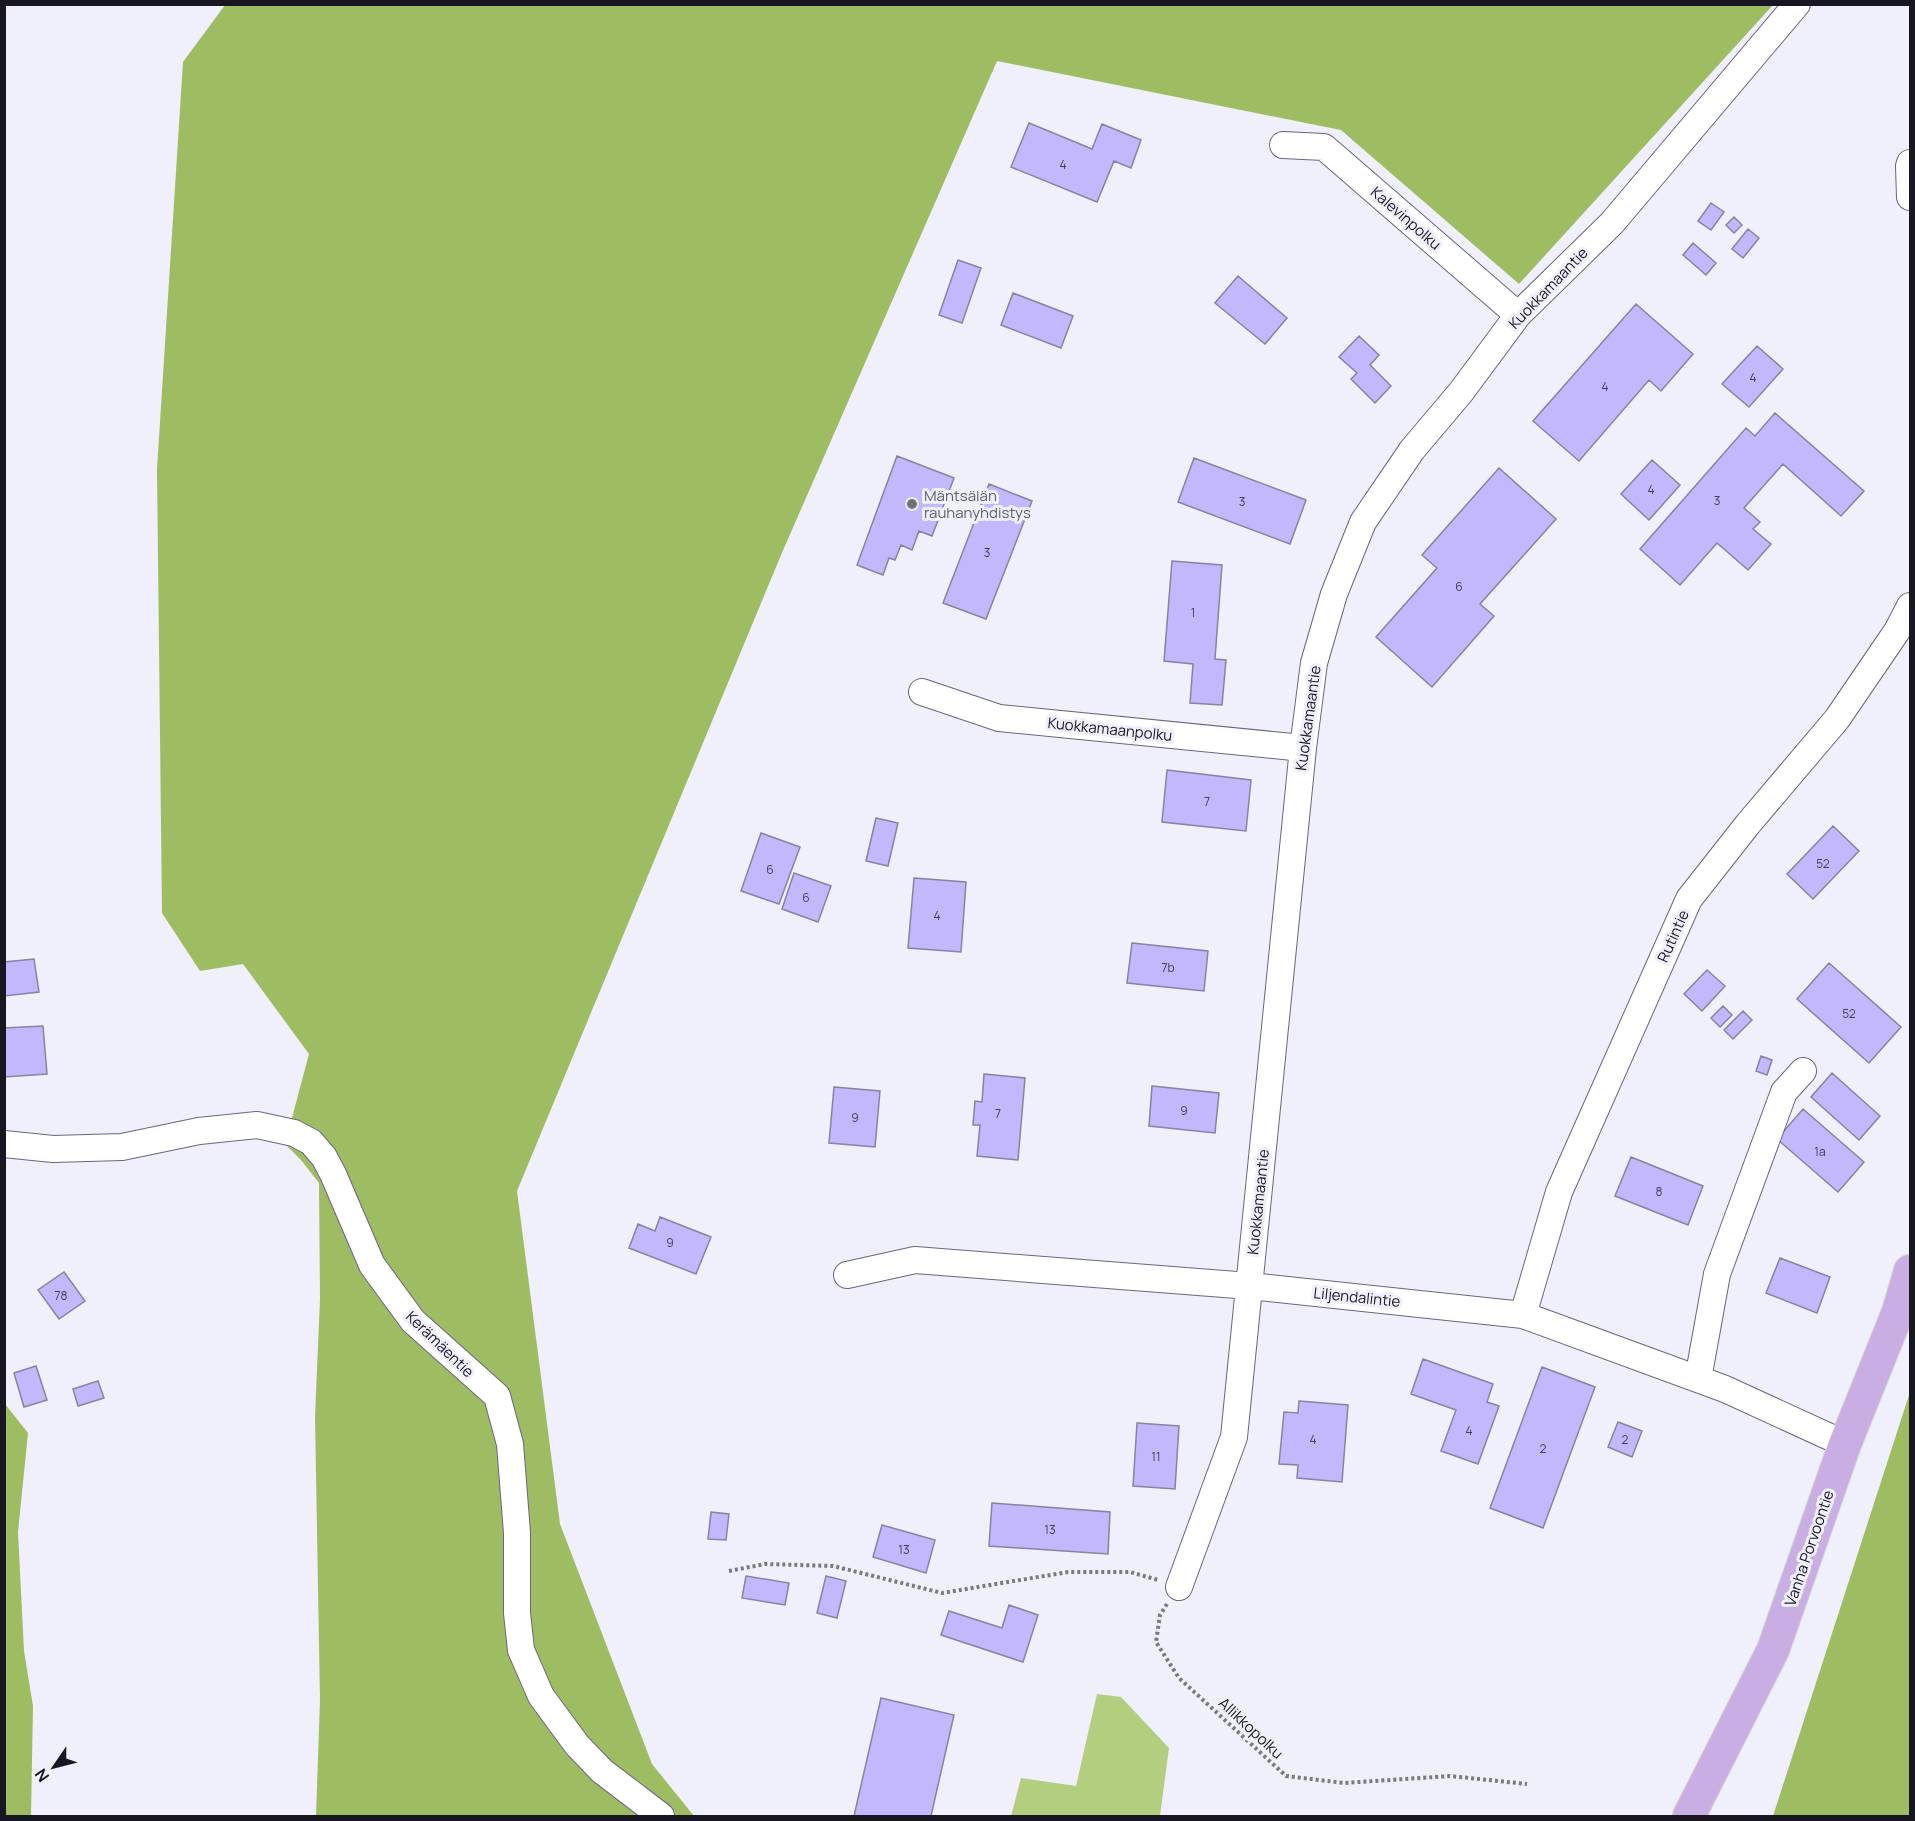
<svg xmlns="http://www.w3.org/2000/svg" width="1915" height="1821" font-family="Manrope,sans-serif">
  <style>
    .green { fill: #b2ce7e }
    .forest { fill: #9ebd62 }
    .building { fill: #c3b7fd; stroke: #8783a0; stroke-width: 1.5 }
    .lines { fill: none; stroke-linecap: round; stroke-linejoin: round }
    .minor-casing { stroke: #6a6582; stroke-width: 28 }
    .major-casing { stroke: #d1d0d3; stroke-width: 34 }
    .path { stroke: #7a7884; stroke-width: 4; stroke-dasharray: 3 3; stroke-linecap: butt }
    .minor { stroke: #fff; stroke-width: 26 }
    .major { stroke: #c8aee3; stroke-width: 32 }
    .worship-dot { fill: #6b7280; stroke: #f0effc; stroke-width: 2 }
    .labels { text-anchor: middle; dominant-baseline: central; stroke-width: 6; stroke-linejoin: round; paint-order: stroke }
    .number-label { font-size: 12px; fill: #433e58 }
    .street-label { font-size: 15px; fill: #181621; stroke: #f0effc }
    .worship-label { font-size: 15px; fill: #5b616d; stroke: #f0effc; text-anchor: start }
  </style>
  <rect width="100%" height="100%" fill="#f0effc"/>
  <path class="green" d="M1097,1694L1121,1697L1169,1748L1160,1816H1011L1021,1778L1076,1786Z"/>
  <path class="forest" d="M225,5H1773L1519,284L1341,130L997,61L781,555L517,1191L560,1524L652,1764L694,1816H316L320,1700L315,1417L320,1299L319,1183L301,1160L285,1144L309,1054L243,964L200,971L162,913L157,469L183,62Z
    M1910,1392V1816H1773Z
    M5,1404L28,1433L18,1532L24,1651L33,1706L31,1816H5Z"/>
  <path class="building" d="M1029,123L1092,149L1102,124L1141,140L1131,168L1114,161L1097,202L1011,167Z
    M1711,203L1724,212L1711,230L1698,221Z
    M1734,217L1742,225L1734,233L1726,225Z
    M1748,229L1759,238L1743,258L1732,249Z
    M1693,243L1716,263L1706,275L1683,255Z
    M958,260L981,268L962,323L939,315Z
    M1238,276L1287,318L1265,344L1215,303Z
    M1013,293L1073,316L1061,348L1001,325Z
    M1636,304L1693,354L1661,391L1649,380L1579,461L1533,421Z
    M1359,336L1379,355L1370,365L1391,386L1375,403L1351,379L1357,373L1339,357Z
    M1757,346L1783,369L1749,407L1722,384Z
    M1775,413L1864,491L1841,516L1783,464L1744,508L1760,522L1753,529L1771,544L1748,570L1717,543L1680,585L1640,549L1746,428L1755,436Z
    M897,456L954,478L932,536L919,531L912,550L901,545L895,560L889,558L883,575L857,565Z
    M1194,458L1306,500L1290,544L1178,502Z
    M1652,460L1680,485L1649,520L1621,494Z
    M1499,468L1556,519L1480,604L1494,616L1432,687L1376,637L1437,568L1422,555Z
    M989,484L1032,501L986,619L943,603Z
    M1172,561L1222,565L1215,659L1226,660L1222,705L1190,703L1193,664L1164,661Z
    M1167,770L1251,780L1246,831L1162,822Z
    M876,818L898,823L888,866L866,861Z
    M1833,826L1859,851L1813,899L1787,874Z
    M761,833L800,847L779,904L741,891Z
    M794,873L831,886L818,922L782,909Z
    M914,878L966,882L961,952L908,948Z
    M1132,943L1208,951L1204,991L1127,983Z
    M34,959L39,992L4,996V962Z
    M1829,963L1901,1027L1869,1063L1797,999Z
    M1707,970L1725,986L1702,1011L1684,994Z
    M1723,1006L1732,1015L1720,1027L1711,1018Z
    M1743,1011L1752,1020L1733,1039L1724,1030Z
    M43,1026L47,1074L4,1077V1028Z
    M1761,1056L1772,1060L1767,1075L1756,1071Z
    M1832,1073L1880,1116L1859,1140L1811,1097Z
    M984,1074L1025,1078L1018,1160L977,1156L980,1125H973L975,1101L982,1102Z
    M1152,1086L1219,1093L1215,1133L1149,1126Z
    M834,1087L880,1091L875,1147L829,1143Z
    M1803,1109L1864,1162L1838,1192L1777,1139Z
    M1631,1157L1703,1186L1688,1225L1615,1196Z
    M660,1217L711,1237L696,1274L629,1248L638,1224L655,1231Z
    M1780,1258L1830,1277L1817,1313L1766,1293Z
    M64,1272L85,1301L59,1319L38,1290Z
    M1423,1359L1493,1384L1487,1402L1499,1406L1478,1464L1441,1451L1456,1410L1411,1394Z
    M36,1366L47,1400L24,1407L14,1373Z
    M1542,1367L1595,1387L1543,1528L1490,1508Z
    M98,1381L104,1398L78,1406L73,1389Z
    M1299,1401L1348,1405L1342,1482L1297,1478L1298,1465L1279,1464L1284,1412L1298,1413Z
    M1618,1422L1642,1431L1632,1457L1608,1447Z
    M1137,1423L1179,1426L1175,1489L1133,1486Z
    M992,1503L1110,1512L1108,1554L989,1546Z
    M711,1512L729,1514L726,1540L708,1539Z
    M882,1525L935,1540L926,1573L873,1557Z
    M746,1576L789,1583L785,1605L742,1598Z
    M826,1576L846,1581L837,1618L817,1613Z
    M1009,1605L1038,1615L1023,1662L941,1635L949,1611L1002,1628Z
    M881,1698L954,1715L931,1816H854Z"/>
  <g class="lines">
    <g class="minor-casing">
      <path id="minor" d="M1283,145L1324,147L1518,315
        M1910,163L1909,166L1910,197
        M922,692L999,718L1303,748
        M4,1144L53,1149L122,1147L199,1131L257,1125L294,1133L311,1142L324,1157L333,1174L372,1265L413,1321L497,1396L510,1444L517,1533V1613L521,1650L541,1696L577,1745L602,1771L661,1816
        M847,1275L915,1260L1250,1286L1523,1315L1725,1389L1845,1444
        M1523,1315L1559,1192L1689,899L1748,824L1837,719L1897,631L1910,606
        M1698,1379L1717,1274L1784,1092L1803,1071
        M1179,1587L1234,1437L1303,748L1314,663L1334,594L1363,522L1412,450L1461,392L1518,315L1612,223L1797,4"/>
    </g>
    <g class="major-casing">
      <path id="major" d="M1689,1816L1773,1650L1845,1444L1898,1312L1910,1271"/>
    </g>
    <path class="path" d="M729,1571L765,1564L833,1566L942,1593L1068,1572H1130L1158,1580
      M1167,1604L1160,1615L1156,1642L1179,1678L1286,1776L1344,1783L1450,1776L1527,1784"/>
    <use href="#minor" class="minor"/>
    <use href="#major" class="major"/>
  </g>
  <circle class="worship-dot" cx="912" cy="504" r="6"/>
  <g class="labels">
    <g class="number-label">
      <text x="1063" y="164">4</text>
      <text x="1753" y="377">4</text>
      <text x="1605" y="386">4</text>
      <text x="1651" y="489">4</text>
      <text x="1717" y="500">3</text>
      <text x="1242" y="501">3</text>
      <text x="987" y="552">3</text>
      <text x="1459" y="586">6</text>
      <text x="1193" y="612">1</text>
      <text x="1207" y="801">7</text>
      <text x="1823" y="863">52</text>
      <text x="770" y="869">6</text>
      <text x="806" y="897">6</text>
      <text x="937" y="915">4</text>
      <text x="1168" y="967">7b</text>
      <text x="1849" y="1013">52</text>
      <text x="1184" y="1110">9</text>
      <text x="998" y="1113">7</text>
      <text x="855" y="1117">9</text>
      <text x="1820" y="1151">1a</text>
      <text x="1659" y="1191">8</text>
      <text x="670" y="1242">9</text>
      <text x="61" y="1295">78</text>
      <text x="1469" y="1430">4</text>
      <text x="1313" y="1439">4</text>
      <text x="1625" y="1439">2</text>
      <text x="1543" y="1448">2</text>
      <text x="1156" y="1456">11</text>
      <text x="1050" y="1529">13</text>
      <text x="904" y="1549">13</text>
    </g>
    <g class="street-label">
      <text transform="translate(1406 218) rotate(41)">Kalevinpolku</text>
      <text transform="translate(1548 288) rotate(-46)">Kuokkamaantie</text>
      <text transform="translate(1308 718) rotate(-82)">Kuokkamaantie</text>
      <text transform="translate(1110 729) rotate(6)">Kuokkamaanpolku</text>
      <text transform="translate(1673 936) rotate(-66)">Rutintie</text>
      <text transform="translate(1258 1202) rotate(-84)">Kuokkamaantie</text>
      <text transform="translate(1357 1297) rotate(6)">Liljendalintie</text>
      <text transform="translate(440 1344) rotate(44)">Kerämäentie</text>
      <text transform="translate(1809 1548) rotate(-71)">Vanha Porvoontie</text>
      <text transform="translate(1251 1728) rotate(43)">Allikkopolku</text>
    </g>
    <g class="worship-label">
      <text x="924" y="495">Mäntsälän<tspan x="924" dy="17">rauhanyhdistys</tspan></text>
    </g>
  </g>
  <rect width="1915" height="1821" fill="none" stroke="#181621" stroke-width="12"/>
  <g transform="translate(54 1767) rotate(235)" stroke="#f0effc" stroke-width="4.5" paint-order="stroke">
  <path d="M0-4.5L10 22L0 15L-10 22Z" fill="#181621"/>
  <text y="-9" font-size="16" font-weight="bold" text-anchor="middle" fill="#181621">N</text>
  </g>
</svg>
